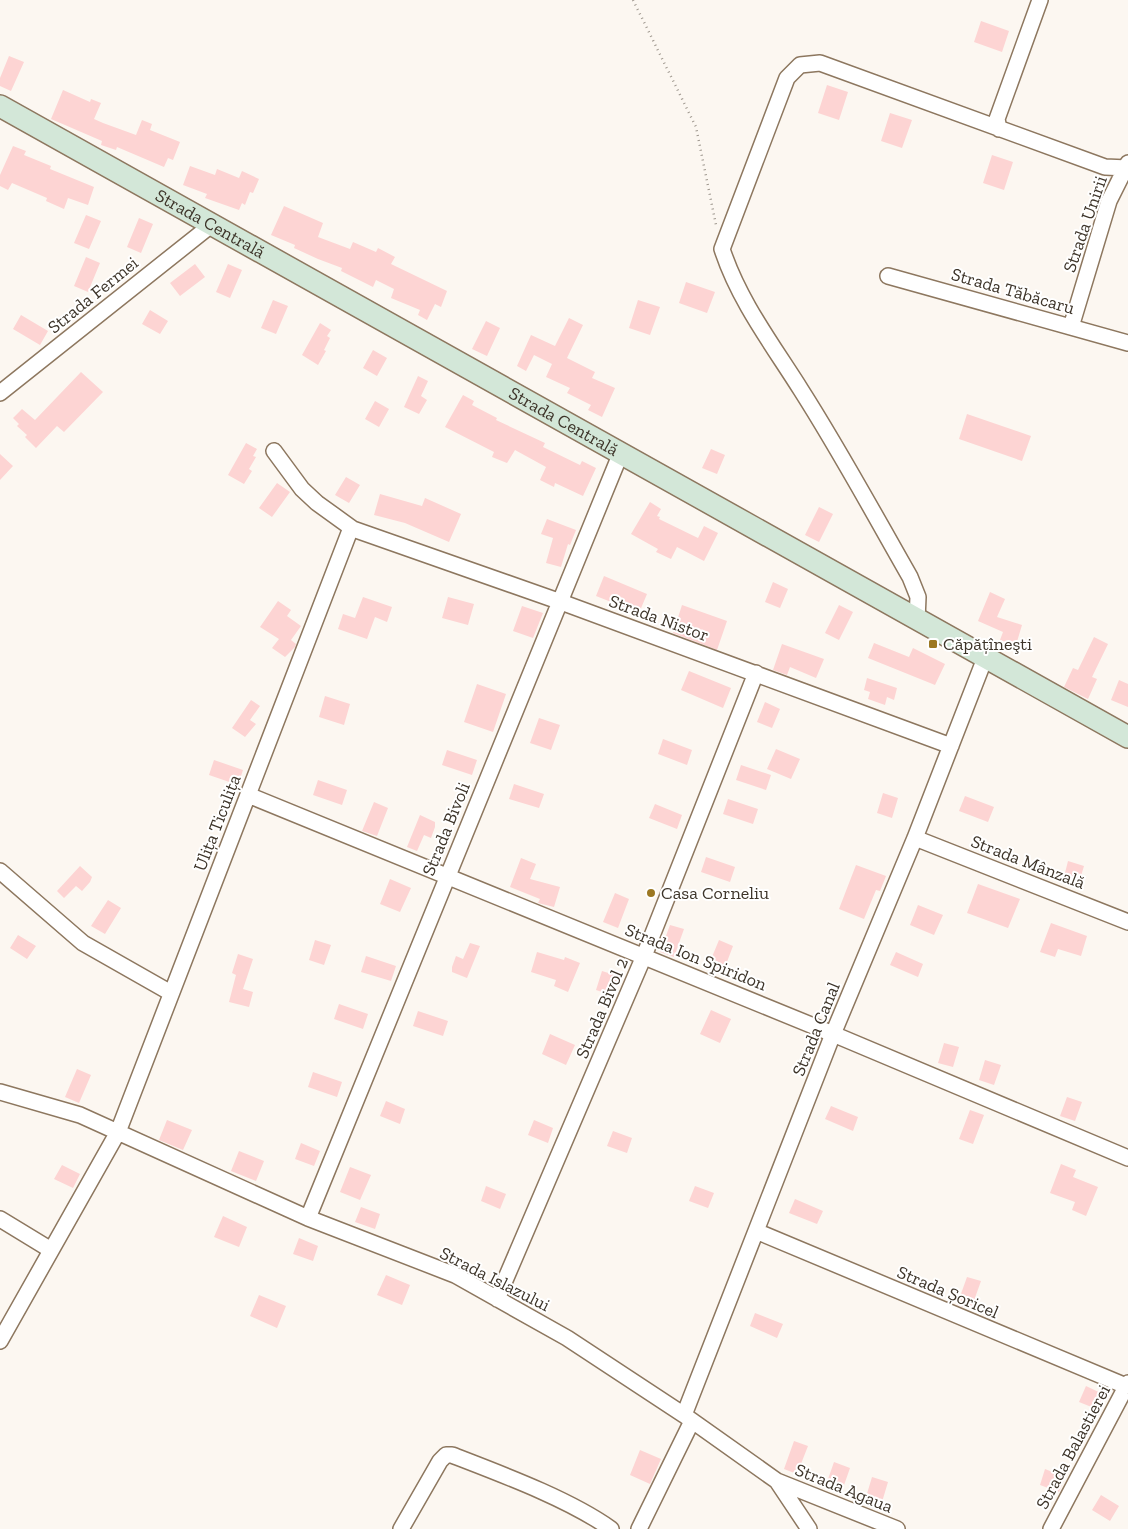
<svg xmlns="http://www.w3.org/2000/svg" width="1128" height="1529" font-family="'Zilla Slab',serif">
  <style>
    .building { fill: #fdd4d3 }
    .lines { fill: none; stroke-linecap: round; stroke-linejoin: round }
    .street-casing { stroke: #8d775f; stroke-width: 18 }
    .secondary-casing { stroke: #8d775f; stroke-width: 24 }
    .path { stroke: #9f988f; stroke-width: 2.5; stroke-dasharray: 1 4; stroke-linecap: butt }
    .street { stroke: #fff; stroke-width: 15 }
    .secondary { stroke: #d3e7d8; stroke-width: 21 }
    .poi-dot { fill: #9c7823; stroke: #fff; stroke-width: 2 }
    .labels { text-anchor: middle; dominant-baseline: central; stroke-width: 4; stroke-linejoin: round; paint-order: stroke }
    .street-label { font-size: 18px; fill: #3d3429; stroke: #fff }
    .poi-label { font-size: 18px; fill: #3d3429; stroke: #fff; text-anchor: start }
  </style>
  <rect width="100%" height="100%" fill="#fcf7f1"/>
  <path class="building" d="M981,21L1009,31L1002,52L974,42Z
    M9,56L24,62L11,91L0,86V78Z
    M827,85L848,92L839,120L818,113Z
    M63,90L90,102L91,99L101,103L94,119L103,123L136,135L142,120L152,124L150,130L180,142L173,160L168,158L164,167L117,147L116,150L101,145L102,141L51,119Z
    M890,113L912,120L902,148L881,141Z
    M13,146L26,151L24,155L51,166L50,169L94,187L88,205L68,198L64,209L46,201L47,198L12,183L8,190L0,186V175Z
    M992,155L1013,162L1004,190L983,183Z
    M190,166L215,175L217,169L239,178L242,171L259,179L253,193L250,192L245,205L242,203L239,210L205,198L207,194L183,185Z
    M284,206L323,223L318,237L350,249L353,242L376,252L378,248L395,257L391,264L447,291L441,307L435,304L427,320L418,315L420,310L391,298L394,289L376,280L373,287L341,271L342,268L318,259L294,248L295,245L271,235Z
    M86,215L101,221L89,249L74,243Z
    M139,218L153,224L141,253L127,247Z
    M86,257L100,263L88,292L74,286Z
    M195,264L205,277L180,296L170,283Z
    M228,264L242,270L230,298L216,292Z
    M686,282L715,292L707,313L679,303Z
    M273,300L288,306L276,334L261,328Z
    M638,300L660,307L650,335L629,328Z
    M150,310L168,321L160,334L142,324Z
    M21,315L48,331L40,345L13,329Z
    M569,318L583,325L567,358L595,372L592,378L615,388L602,417L588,410L591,405L567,393L570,388L546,377L552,364L534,355L526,371L517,366L531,335L555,346Z
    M486,321L500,328L487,356L472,349Z
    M320,323L331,330L327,336L330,338L324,350L326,351L318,365L302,355Z
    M373,350L387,358L377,376L363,368Z
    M81,372L103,392L64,432L57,426L36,448L25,437L27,435L17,426L19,424L13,418L22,409L35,420Z
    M418,376L428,381L421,396L427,400L419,414L404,407Z
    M463,395L474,401L472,405L497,418L496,420L545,443L543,447L580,465L582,461L596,468L583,496L555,483L554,487L540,480L546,467L515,450L507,463L492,457L494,452L445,427Z
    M375,401L389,409L379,427L365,419Z
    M967,414L1031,436L1022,461L959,439Z
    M246,443L257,449L253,456L256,457L249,469L252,471L244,484L228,475Z
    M711,449L725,455L717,474L702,468Z
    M0,454L13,466L0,480Z
    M346,477L360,485L349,503L335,495Z
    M277,483L290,492L272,517L259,508Z
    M380,494L422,506L425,498L461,514L449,542L405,523L374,515Z
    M650,502L661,509L657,516L660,517L659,519L698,538L704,526L718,533L704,561L677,547L671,559L656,552L658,549L631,534Z
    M819,507L833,514L819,542L805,535Z
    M547,519L576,530L570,545L568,544L561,567L546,563L553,538L541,534Z
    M604,576L647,594L639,613L596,596Z
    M773,582L788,589L780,608L765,602Z
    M990,592L1005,599L997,617L1022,625L1016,645L1000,640L1003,632L978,621Z
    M363,597L392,607L387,622L375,617L367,639L338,629L343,614L355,618Z
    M448,597L474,604L468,625L442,618Z
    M278,601L291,610L287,616L301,626L291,640L296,644L295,647L285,657L272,648L279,639L260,627Z
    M682,605L727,621L717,650L673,633Z
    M839,605L853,612L839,640L825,633Z
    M522,606L543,613L533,638L513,631Z
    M1094,637L1108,644L1092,677L1097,679L1088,699L1064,687L1073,668L1078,670Z
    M874,643L909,657L913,648L945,664L935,685L868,658Z
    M782,644L824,659L816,678L790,667L787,675L773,670Z
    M689,671L731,688L723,708L681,690Z
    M867,678L897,688L894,700L887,697L885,705L868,699L870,692L864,690Z
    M1119,680L1128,684V707L1111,700Z
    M477,684L506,694L493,732L464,722Z
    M325,696L350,704L344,725L319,717Z
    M251,700L260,706L250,720L256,724L245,737L232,728Z
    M765,702L780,709L772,728L757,722Z
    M539,718L560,725L551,750L530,743Z
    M663,739L692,750L687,765L658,754Z
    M776,749L800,759L791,779L767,769Z
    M447,750L477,760L472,775L442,765Z
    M214,760L243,770L238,785L209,775Z
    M741,765L771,775L766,790L736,780Z
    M318,780L347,790L342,805L313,795Z
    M514,784L544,794L539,808L509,799Z
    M883,793L898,798L892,818L877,813Z
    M965,796L994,807L988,822L959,811Z
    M728,799L758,809L753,824L723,814Z
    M374,802L388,808L377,836L362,831Z
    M655,804L682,815L677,829L649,818Z
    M420,815L435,822V827L431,838L424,835L417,851L407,847Z
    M706,857L735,867L730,882L701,872Z
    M521,858L536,864L530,879L560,887L554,907L538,903L540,899L510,887Z
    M1068,861L1084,866L1078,886L1063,881Z
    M856,865L886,876L880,891L876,890L864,919L839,909Z
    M80,866L92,877L90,882L82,891L76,886L64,898L57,891Z
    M390,879L411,888L400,912L380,904Z
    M978,884L1020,899L1008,928L967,913Z
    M615,893L629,899L618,928L603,922Z
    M108,900L121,908L105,934L91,926Z
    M918,905L943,915L934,935L910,925Z
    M1051,923L1087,936L1081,956L1058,949L1055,957L1040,952Z
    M670,925L684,929L674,957L660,952Z
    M18,935L36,946L27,959L10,948Z
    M315,940L331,945L324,965L309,960Z
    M719,940L733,946L722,975L707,969Z
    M470,943L480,946L467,978L452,972V967L456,956L463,959Z
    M537,952L564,960L565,957L580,963L568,992L554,986L556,980L531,972Z
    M896,952L923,964L918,977L890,965Z
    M238,954L253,959L243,989L253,992L249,1007L229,1002L236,975L232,973Z
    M366,956L396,966L391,981L361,972Z
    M602,971L618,976L611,995L596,990Z
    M339,1004L368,1014L363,1029L334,1019Z
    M711,1010L731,1019L720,1043L700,1034Z
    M418,1011L448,1021L443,1036L413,1026Z
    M550,1034L575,1045L566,1065L542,1054Z
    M944,1043L959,1047L953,1067L938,1063Z
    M985,1060L1001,1065L994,1085L979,1080Z
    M77,1069L91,1075L79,1103L65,1097Z
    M313,1072L342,1082L337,1097L308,1087Z
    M1067,1097L1082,1102L1075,1121L1060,1116Z
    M386,1101L405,1109L400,1124L380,1116Z
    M831,1106L858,1117L853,1131L825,1119Z
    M970,1110L984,1115L973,1144L959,1139Z
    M167,1120L192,1130L183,1150L159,1140Z
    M534,1120L553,1128L548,1143L528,1135Z
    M613,1131L632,1138L627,1153L607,1146Z
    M301,1143L320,1151L314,1166L295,1159Z
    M239,1151L264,1161L256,1181L231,1171Z
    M1061,1164L1076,1170L1073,1177L1098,1187L1086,1216L1072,1210L1075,1202L1050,1193Z
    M62,1165L80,1174L73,1188L54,1179Z
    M350,1167L371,1175L360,1200L340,1192Z
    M486,1186L506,1194L500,1209L481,1201Z
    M695,1186L714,1193L708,1208L689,1201Z
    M795,1199L823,1211L817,1224L789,1213Z
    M361,1207L380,1214L375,1229L355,1222Z
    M223,1216L247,1227L239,1247L214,1237Z
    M299,1238L318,1246L313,1261L293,1254Z
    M386,1275L410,1285L402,1305L377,1295Z
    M967,1277L981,1281L971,1309L957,1305Z
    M259,1295L286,1306L277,1328L250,1316Z
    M755,1313L783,1324L777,1338L750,1326Z
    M1086,1386L1105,1395L1099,1410L1079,1402Z
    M794,1441L808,1446L797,1474L784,1469Z
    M640,1450L661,1459L650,1484L630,1475Z
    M834,1462L850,1468L843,1488L827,1482Z
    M1045,1469L1065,1477L1059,1492L1040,1485Z
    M872,1477L888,1482L882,1502L866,1497Z
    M1101,1495L1119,1506L1110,1521L1092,1510Z"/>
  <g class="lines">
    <g class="street-casing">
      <path id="street" d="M999,129L997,119L1040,0
        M888,276L1128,343
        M1071,327L1109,201L1128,163
        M0,393L210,226
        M274,451L302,489L317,503L353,529L561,602L951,746
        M917,620L918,597L910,577C874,514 840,451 801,390C772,344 739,301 722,249L787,78L800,65L820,63L1105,167L1128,168
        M248,795L833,1034L1128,1158
        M915,838L1128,922
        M0,871L83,943L171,993
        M0,1092L80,1115L308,1218L455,1275L567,1338L684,1415L777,1481L809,1529
        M308,1218L620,455
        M0,1219L51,1250
        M756,1231L1126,1386
        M497,1299L644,956L756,673
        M0,1341L118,1132L349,533L353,529
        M684,1415L833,1034L915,838L985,658
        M777,1481L897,1529
        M401,1529L440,1461L446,1455H452C501,1474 569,1499 611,1529
        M639,1529L692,1421
        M1051,1529L1128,1383"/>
    </g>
    <g class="secondary-casing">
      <g id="secondary">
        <path id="s1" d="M0,106L1128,737"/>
      </g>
    </g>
    <path class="path" d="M633,0L696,127L716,225"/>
    <use href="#street" class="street"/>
    <use href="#secondary" class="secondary"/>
  </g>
  <g class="poi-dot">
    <rect x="928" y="639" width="10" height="10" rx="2.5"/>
    <circle cx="651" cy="893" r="5"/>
  </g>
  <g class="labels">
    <g class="street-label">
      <text transform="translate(1085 224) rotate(-71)">Strada Unirii</text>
      <text stroke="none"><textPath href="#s1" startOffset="241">Strada Centrală</textPath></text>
      <text transform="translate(1013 291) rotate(16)">Strada Tăbăcaru</text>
      <text transform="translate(93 295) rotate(-39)">Strada Fermei</text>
      <text stroke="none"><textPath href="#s1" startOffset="646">Strada Centrală</textPath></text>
      <text transform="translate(659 618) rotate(20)">Strada Nistor</text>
      <text transform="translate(217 823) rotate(-69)">Ulița Ticulița</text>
      <text transform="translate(446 829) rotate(-68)">Strada Bivoli</text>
      <text transform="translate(1028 862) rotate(21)">Strada Mânzală</text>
      <text transform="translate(696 957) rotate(22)">Strada Ion Spiridon</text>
      <text transform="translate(602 1008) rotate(-67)">Strada Bivol 2</text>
      <text transform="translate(816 1029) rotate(-68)">Strada Canal</text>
      <text transform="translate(495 1279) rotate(27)">Strada Islazului</text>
      <text transform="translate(948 1292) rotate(23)">Strada Șoricel</text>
      <text transform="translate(1073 1447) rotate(-62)">Strada Balastierei</text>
      <text transform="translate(844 1488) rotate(22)">Strada Agaua</text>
    </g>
    <g class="poi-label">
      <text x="943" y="644">Căpăţîneşti</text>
      <text x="661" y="893">Casa Corneliu</text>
    </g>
  </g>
</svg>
